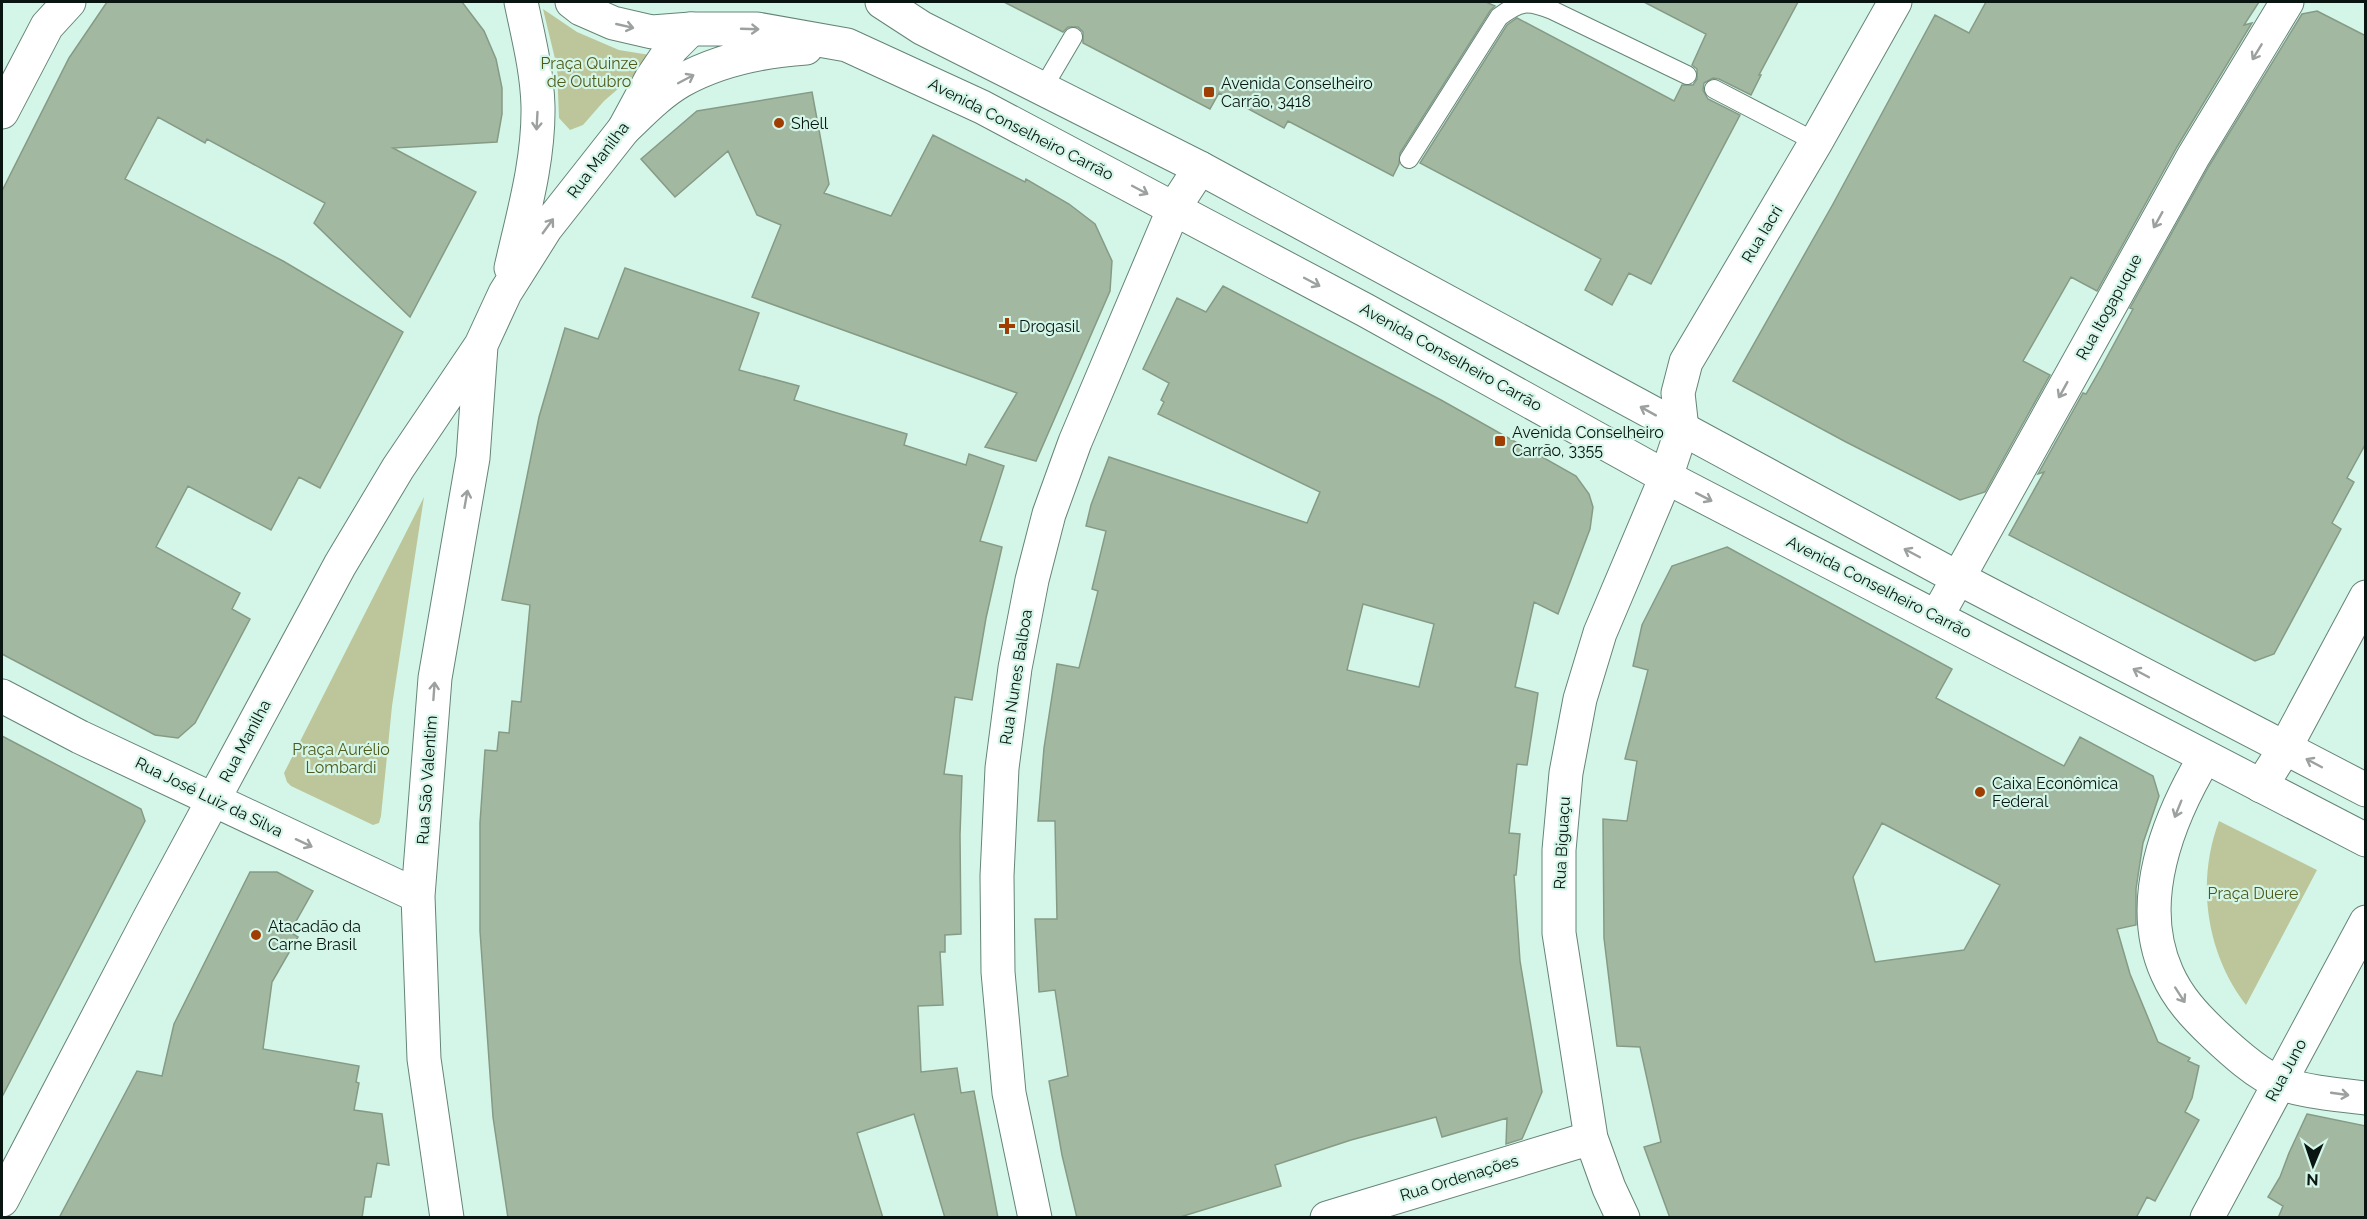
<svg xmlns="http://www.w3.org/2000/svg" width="2367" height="1219" font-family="Raleway,sans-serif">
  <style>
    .green { fill: #bcc69a }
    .building { fill: #a3b8a1; stroke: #869b85; stroke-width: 1.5; fill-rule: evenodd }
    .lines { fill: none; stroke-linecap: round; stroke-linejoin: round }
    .service-casing { stroke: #658477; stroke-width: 20 }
    .minor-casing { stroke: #658477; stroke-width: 35 }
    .secondary-casing { stroke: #658477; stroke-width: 35 }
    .service { stroke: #fff; stroke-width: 18 }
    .minor { stroke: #fff; stroke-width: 33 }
    .secondary { stroke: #fff; stroke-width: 33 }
    .oneway { stroke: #9ca19f }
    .poi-dot { fill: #a03d02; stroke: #d4f6e8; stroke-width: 2 }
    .labels { text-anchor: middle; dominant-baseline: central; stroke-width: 4.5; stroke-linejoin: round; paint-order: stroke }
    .park-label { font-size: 16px; fill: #4f5a1a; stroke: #d4f6e8 }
    .poi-label { font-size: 16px; fill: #081510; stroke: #d4f6e8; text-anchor: start }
    .street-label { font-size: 16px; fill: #081510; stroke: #d4f6e8 }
  </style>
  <rect width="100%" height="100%" fill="#d4f6e8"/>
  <path class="green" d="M543,9L577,32L619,50L656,56L604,101L583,125L570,130L559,118L557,67Z
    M424,497L392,706L381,816L379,823L373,825L291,786L287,782L284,773Z
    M2219,821L2317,870L2246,1005C2206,953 2196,882 2219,821Z"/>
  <path class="building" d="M107,2H462L484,31L496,59L502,88V114L497,142L393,148L476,192L410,317L314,223L325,203L207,139L205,143L158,117L125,179L283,261L403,332L320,488L299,477L271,530L188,486L156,547L240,593L232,609L250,619L195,723L178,738L155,735L2,654V191L69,58Z
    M1004,2H1486L1495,6L1490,11L1400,153L1399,164L1393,176L1288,121L1284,128L1219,93L1210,109L1083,43V32L1078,27H1068L1063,32Z
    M1644,2H1798L1759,75H1761L1751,95L1719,79L1713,78L1704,83L1703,90L1708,99L1740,115L1651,284L1629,273L1612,305L1585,290L1601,259L1420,163L1507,25L1517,18L1674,101L1682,85H1693L1697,79V69L1692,65L1706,34Z
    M1986,2H2259L2244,25L2252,23L2177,147L2097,291L2071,277L2023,361L2050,375L1985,492L1960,500L1846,442L1733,381L1833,204L1935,15L1969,33Z
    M2317,11L2366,36V443L2347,478L2354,482L2332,523L2341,529L2274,654L2255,661L2009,535L2044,472L2038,474L2083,393L2086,394L2101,368L2133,309L2130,308L2209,166L2302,14Z
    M812,92L829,184L824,193L891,216L933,135L1025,182L1026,179L1069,204L1095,224L1112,261L1110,291L1036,461L985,447L1017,393L752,297L781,225L757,215L728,151L675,197L641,159L697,111Z
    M625,268L759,313L739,370L799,386L794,400L907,434L904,445L966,465L969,454L1004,466L980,541L1002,547L986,618L972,700L955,697L944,774L962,776L960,835L961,934L945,935V952H940L943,1005L918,1006L921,1072L957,1068L961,1093L974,1091L998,1218H945L914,1114L857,1133L883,1218H508L493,1117L480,931V823L485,750L497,751L499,732L509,733L512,701L521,702L530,605L502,600L539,417L565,328L598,339Z
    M1223,286L1441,400L1576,476L1589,494L1593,507L1590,529L1558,614L1534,602L1515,687L1538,693L1527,765L1517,764L1509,833L1520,834L1516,875H1514L1520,961L1542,1092L1522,1139L1506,1144L1507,1118L1442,1137L1436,1117L1351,1140L1275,1165L1281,1186L1177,1218H1077L1062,1155L1049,1081L1068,1076L1055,990L1039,992L1035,919H1057L1055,821H1038L1044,748L1057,664L1079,668L1098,591L1092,589L1106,531L1086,526L1091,505L1109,457L1307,523L1320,492L1158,414L1164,402L1161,400L1169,383L1143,369L1177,298L1206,312ZM1363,604L1434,624L1419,687L1347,670Z
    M1727,547L1952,669L1936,698L2064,766L2080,737L2153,776L2159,796L2143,843L2136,889V925L2117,929L2130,974L2158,1042L2190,1058L2188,1061L2199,1066L2192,1098L2185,1112L2199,1120L2155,1201L2147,1197L2136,1218H1670L1644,1147L1661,1142L1640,1047L1617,1046L1604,938L1603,819L1627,821L1637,761L1625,759L1648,670L1633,666L1642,625L1672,566ZM1882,823L2000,885L1964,950L1875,962L1853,877Z
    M2,736L141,809L145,821L2,1097Z
    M250,872H277L313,891L290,932L298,937L272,982L263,1049L359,1066L356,1082L359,1083L354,1110L382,1114L389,1165L377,1163L371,1197H365L362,1218H59L137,1071L162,1076L174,1024Z
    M2307,1114L2366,1126V1218H2278L2283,1206L2268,1197L2280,1177L2289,1153Z"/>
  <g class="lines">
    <g class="service-casing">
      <path id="service" d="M1043,88L1073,37
        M1714,89L1816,142
        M1409,159L1499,17C1520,1 1527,0 1552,10L1687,75"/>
    </g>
    <g class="minor-casing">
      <path id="minor" d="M2,112L47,26L69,2
        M511,268C523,215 539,161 538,106C537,70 528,36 521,2
        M1937,616L2193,157L2287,2
        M2,696L80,737L418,896
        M2205,757C2168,819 2135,902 2167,973C2178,998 2195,1016 2214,1034C2231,1050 2258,1075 2280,1083C2305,1092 2339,1095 2366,1098
        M2261,786L2285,748L2366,597
        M2,1200L149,919L340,565L398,468L481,345L505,293L546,228L624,129L651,79L672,48L691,29
        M447,1218L424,1059L418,896L435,678L473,458L481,346
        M1035,1218L1009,1093L998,972L997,876L1002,768L1015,668L1032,580L1049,514L1075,442L1174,208L1200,168
        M1327,1218L1591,1138
        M1623,1218L1609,1188L1591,1138L1559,933V850L1566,773L1580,699L1600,633L1666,477L1682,429L1678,393L1686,362L1816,142L1895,2
        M2207,1218L2366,922"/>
    </g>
    <g class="secondary-casing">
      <path id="secondary" d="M572,2L581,9L613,23L652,32L691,29H757L847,45L982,107L1365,310L1666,477L2366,840
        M882,2L922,28L1200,168L1958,578L2366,790
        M624,129C642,112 660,93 681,81C720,59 763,51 806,48"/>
    </g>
    <use href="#service" class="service"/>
    <use href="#minor" class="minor"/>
    <use href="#secondary" class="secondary"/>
  </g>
  <defs><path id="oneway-shaft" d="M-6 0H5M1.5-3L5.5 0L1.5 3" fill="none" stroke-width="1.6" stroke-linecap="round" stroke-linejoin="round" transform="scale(1.5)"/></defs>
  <g class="oneway">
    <use href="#oneway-shaft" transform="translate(625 26) rotate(13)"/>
    <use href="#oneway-shaft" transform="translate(750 29) rotate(2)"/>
    <use href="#oneway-shaft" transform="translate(2257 52) rotate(121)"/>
    <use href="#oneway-shaft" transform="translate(686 79) rotate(-28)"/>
    <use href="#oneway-shaft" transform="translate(537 121) rotate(93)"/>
    <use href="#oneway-shaft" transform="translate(1140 190) rotate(28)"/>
    <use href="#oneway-shaft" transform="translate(2158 220) rotate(119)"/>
    <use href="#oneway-shaft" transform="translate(548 226) rotate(-54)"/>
    <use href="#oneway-shaft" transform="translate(1312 282) rotate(28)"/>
    <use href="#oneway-shaft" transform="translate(2063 390) rotate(119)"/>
    <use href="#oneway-shaft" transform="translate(1648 411) rotate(-151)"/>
    <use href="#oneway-shaft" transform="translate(1704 497) rotate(27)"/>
    <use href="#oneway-shaft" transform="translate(466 499) rotate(-80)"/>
    <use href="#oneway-shaft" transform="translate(1912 553) rotate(-152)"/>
    <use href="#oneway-shaft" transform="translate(2141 673) rotate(-152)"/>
    <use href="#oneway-shaft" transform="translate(434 691) rotate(-86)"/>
    <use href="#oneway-shaft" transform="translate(2314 763) rotate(-152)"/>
    <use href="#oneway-shaft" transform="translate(2178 809) rotate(112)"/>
    <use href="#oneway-shaft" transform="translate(304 843) rotate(25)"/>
    <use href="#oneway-shaft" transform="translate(2180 995) rotate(57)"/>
    <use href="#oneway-shaft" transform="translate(2340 1094) rotate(8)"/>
  </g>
  <g class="poi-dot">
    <rect x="1203" y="86" width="12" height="12" rx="3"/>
    <circle cx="779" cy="123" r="6"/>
    <path d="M1004 317h6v6h6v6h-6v6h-6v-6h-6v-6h6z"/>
    <rect x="1494" y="435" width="12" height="12" rx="3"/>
    <circle cx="1980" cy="792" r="6"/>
    <circle cx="256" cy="935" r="6"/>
  </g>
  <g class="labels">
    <g class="park-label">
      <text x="589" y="63">Praça Quinze<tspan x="589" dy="18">de Outubro</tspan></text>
      <text x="341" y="749">Praça Aurélio<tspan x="341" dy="18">Lombardi</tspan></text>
      <text x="2253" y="893">Praça Duere</text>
    </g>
    <g class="poi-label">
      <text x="1221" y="83">Avenida Conselheiro<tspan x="1221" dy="18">Carrão, 3418</tspan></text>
      <text x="791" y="123">Shell</text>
      <text x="1019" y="326">Drogasil</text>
      <text x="1512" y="432">Avenida Conselheiro<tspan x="1512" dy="18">Carrão, 3355</tspan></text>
      <text x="1992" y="783">Caixa Econômica<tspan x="1992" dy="18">Federal</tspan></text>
      <text x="268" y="926">Atacadão da<tspan x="268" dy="18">Carne Brasil</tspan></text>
    </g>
    <g class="street-label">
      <text transform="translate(1021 129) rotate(27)">Avenida Conselheiro Carrão</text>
      <text transform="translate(598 160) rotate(-53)">Rua Manilha</text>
      <text transform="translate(1762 234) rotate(-59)">Rua Iacri</text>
      <text transform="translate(2109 307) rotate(-61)">Rua Itogapuque</text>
      <text transform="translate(1451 357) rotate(29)">Avenida Conselheiro Carrão</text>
      <text transform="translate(1879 587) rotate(27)">Avenida Conselheiro Carrão</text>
      <text transform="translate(1016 677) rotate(-81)">Rua Nunes Balboa</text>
      <text transform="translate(245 741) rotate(-62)">Rua Manilha</text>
      <text transform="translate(427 780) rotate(-86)">Rua São Valentim</text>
      <text transform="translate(209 797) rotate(26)">Rua José Luiz da Silva</text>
      <text transform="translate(1562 843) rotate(-87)">Rua Biguaçu</text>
      <text transform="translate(2286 1070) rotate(-62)">Rua Juno</text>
      <text transform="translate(1459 1178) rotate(-17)">Rua Ordenações</text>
    </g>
  </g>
  <rect width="2367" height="1219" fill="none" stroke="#081510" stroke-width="6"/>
  <g transform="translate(2313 1165) rotate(182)" stroke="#d4f6e8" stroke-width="4.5" paint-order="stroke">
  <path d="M0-4.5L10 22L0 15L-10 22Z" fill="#081510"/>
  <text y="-9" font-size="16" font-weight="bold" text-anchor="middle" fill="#081510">N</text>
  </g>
</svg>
